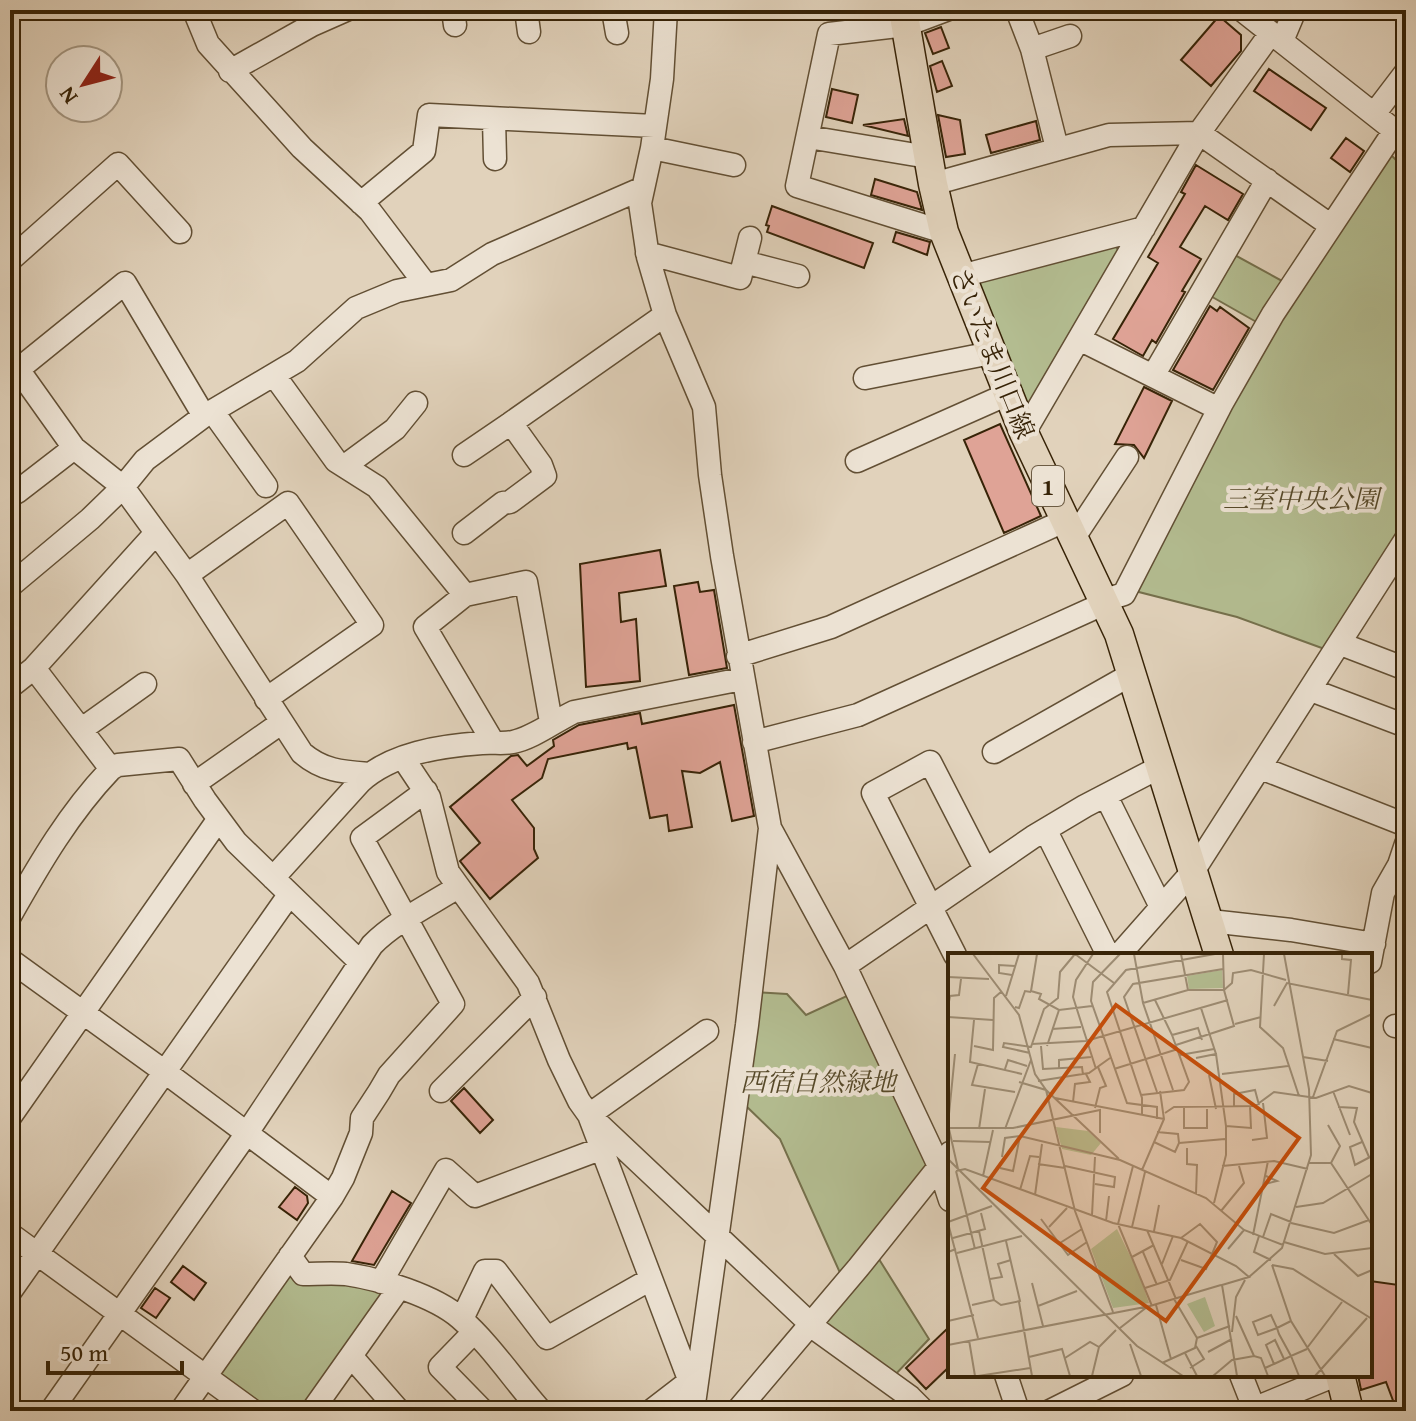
<svg xmlns="http://www.w3.org/2000/svg" width="1416" height="1421" font-family="'Gentium Book Plus','Noto Serif JP',serif">
  <style>
    .green { fill: #b3bc90; stroke: #75704c; stroke-width: 2 }
    .building { fill: #dfa396; stroke: #372307; stroke-width: 2 }
    .lines { fill: none; stroke-linecap: round; stroke-linejoin: round }
    .minor-casing { stroke: #624f34; stroke-width: 25 }
    .major-casing { stroke: #372307; stroke-width: 31 }
    .minor { stroke: #ece2d3; stroke-width: 22 }
    .major { stroke: #e1d2bb; stroke-width: 28 }
    .labels { text-anchor: middle; dominant-baseline: central; stroke-width: 8; stroke-linejoin: round; paint-order: stroke }
    .shield { fill: #ece2d3; stroke: #6d5c44; stroke-width: 2 }
    .shield-label { font-size: 24px; font-weight: bold; fill: #372307 }
    .street-label { font-size: 26px; fill: #372307; stroke: #ece2d3 }
    .park-label { font-size: 26px; font-style: italic; fill: #564929; stroke: #ece2d3 }
    .inset-road { fill: none; stroke: #9d8c73; stroke-width: 2 }
    .view { fill: #c54e0b; fill-opacity: 0.15; stroke: #c54e0b; stroke-width: 4 }
    .inset-edge { fill: none; stroke: #372307; stroke-width: 4 }
  </style>
  <rect width="100%" height="100%" fill="#e1d2bb"/>
  <filter id="stains"><feTurbulence type="fractalNoise" baseFrequency=".0025" numOctaves="4"/><feColorMatrix values="0 0 0 0 .2 0 0 0 0 .09 0 0 0 0 .02 0 0 0 .5 -.17"/></filter>
  <radialGradient id="worn" r=".72"><stop offset=".6" stop-color="#630" stop-opacity="0"/><stop offset="1" stop-color="#630" stop-opacity=".3"/></radialGradient>
  <path class="green" d="M1388,152L1406,170V530L1330,651L1237,617L1131,590L1275,323Z
    M1111,240L1121,254L1031,405L1018,403L975,277Z
    M1233,254L1284,282L1260,324L1207,294Z
    M754,992L787,994L806,1015L851,994L932,1165L841,1275L780,1139L742,1102Z
    M877,1256L929,1339L894,1376L823,1324Z
    M289,1262L387,1290L304,1411H265L215,1376Z"/>
  <path class="building" d="M1219,16L1241,35V51L1211,86L1181,60Z
    M941,27L949,48L933,54L925,33Z
    M942,61L952,86L937,92L930,66Z
    M1269,69L1326,108L1311,130L1254,91Z
    M832,89L858,95L852,123L826,117Z
    M938,115L960,120L965,154L946,157Z
    M904,119L908,136L863,125Z
    M1036,121L1040,140L991,153L986,135Z
    M1346,138L1364,151L1350,172L1331,158Z
    M1196,165L1243,194L1228,220L1205,206L1180,247L1201,259L1182,291L1185,292L1156,343L1152,340L1143,356L1113,339L1158,263L1148,257L1185,194L1181,192Z
    M875,179L917,192L922,210L871,195Z
    M772,206L873,243L864,268L767,232L769,226L766,225Z
    M896,232L930,242L927,255L893,242Z
    M1210,306L1217,311L1220,307L1249,328L1213,390L1173,370Z
    M1144,387L1172,401L1144,458L1134,445L1115,444Z
    M1000,424L1041,516L1004,533L964,440Z
    M660,550L666,586L619,593L621,622L636,619L640,681L586,687L580,564Z
    M698,582L700,592L714,590L727,668L689,675L674,586Z
    M734,705L754,816L732,821L720,762L700,773L682,771L692,827L669,831L667,815L650,818L636,747L628,749L627,743L548,759L542,778L512,800L534,828V849L538,858L490,899L460,861L480,843L450,807L511,756L518,755L527,766L554,746L553,740L579,725L640,713L642,724Z
    M464,1088L493,1120L480,1133L451,1101Z
    M295,1187L307,1196L308,1203L297,1220L279,1207Z
    M392,1191L411,1203L374,1265L352,1261Z
    M183,1266L206,1283L194,1300L171,1282Z
    M1370,1281L1406,1286V1411H1397L1386,1382L1361,1390L1358,1375H1370Z
    M155,1288L170,1298L156,1318L141,1308Z
    M950,1326V1366L926,1389L906,1368Z"/>
  <g class="lines">
    <g class="minor-casing">
      <path id="minor" d="M194,10L208,44L302,148L370,211L426,285
        M453,10L455,25
        M526,10L529,32
        M613,10L617,33
        M666,10L662,79L652,148L640,203L648,257L665,315L704,407L710,475L722,556L770,828L845,966L939,1166L950,1200
        M1017,10L1032,49L1057,148
        M1242,10L1404,138
        M1282,41L1295,10
        M1032,49L1070,36
        M230,71L312,25L346,10
        M1374,114L1406,72
        M494,119L495,159
        M808,137L928,157
        M652,148L734,165
        M933,184L1109,135L1199,133L1330,225
        M361,203L424,151L429,115L654,126
        M944,232L797,186L829,34L906,25L946,10
        M647,253L740,278L750,238
        M10,260L118,164L180,232
        M744,262L798,276
        M961,276L1144,228
        M1079,339L1219,409
        M10,358L74,448L123,487L187,575L302,753C323,771 343,772 369,774
        M20,368L125,283L204,416
        M274,375L336,461L377,487L465,595
        M1153,376L1267,180
        M865,378L991,353
        M213,412L266,486
        M1024,433L1199,133L1271,33
        M464,455L511,423
        M857,461L1008,394
        M346,465L395,429L416,403
        M10,490L17,492L74,448
        M464,533L503,503L510,502L545,476L541,465L511,423L665,315
        M1073,539L1127,457
        M187,575L288,503L372,625L266,699
        M10,586L90,519L123,487L145,460L204,416L297,361L356,308L397,291L451,280L492,254L643,188
        M1102,601L1124,594L1222,403L1273,314L1395,130
        M1341,644L1406,669
        M738,656L831,627L1064,521
        M34,668L111,769
        M10,687L34,668L156,533
        M1311,690L1406,726
        M82,729L145,684
        M493,742L425,627L465,595L526,582L551,722
        M754,742L858,715L1103,604
        M994,752L1132,674
        M403,758L429,797L448,872L528,983L559,1060L579,1101L589,1115L695,1395
        M1261,768L1406,825
        M194,784L281,723
        M1106,796L1161,907
        M1046,831L1108,955
        M273,878L360,782C392,753 440,746 482,743C493,742 503,744 513,742C533,738 555,721 574,712L742,679
        M10,916C40,863 69,813 111,769L118,765L179,759L205,800L236,842L360,962
        M1210,921L1291,930L1374,944
        M955,955L873,793L930,762L985,869
        M1119,955L1194,870L1406,539
        M10,960L165,1072L332,1197
        M1370,962L1383,893L1399,865L1406,844
        M845,966L1033,837L1085,806L1160,767
        M1395,1026L1406,1028
        M707,1031L589,1115L817,1330L910,1397L924,1411
        M441,1091L535,997
        M10,1117L218,820
        M10,1234L253,1411
        M290,1256L303,1274C317,1274 332,1273 346,1274C380,1279 435,1296 460,1318C491,1345 514,1381 541,1411
        M381,1282L446,1170L475,1196L600,1149
        M10,1292L289,895
        M462,1319L485,1271H496L547,1338L651,1279
        M473,1333L440,1367L483,1411
        M351,1356L399,1411
        M1006,1375L1018,1411
        M1241,1375L1254,1408
        M51,1411L247,1133L372,945C393,923 431,904 458,887
        M181,1411L332,1197L343,1178L361,1133L362,1118L379,1092L389,1075L453,1004L362,838L426,791
        M312,1411L399,1288
        M651,1411L690,1381
        M693,1411L747,1025L770,828
        M737,1411L858,1268L950,1153
        M1050,1411L1122,1375
        M1248,1411L1336,1375"/>
    </g>
    <g class="major-casing">
      <path id="major" d="M903,10L933,184L944,232L1024,433L1119,634L1219,955
        M1340,1375L1349,1411"/>
    </g>
    <use href="#minor" class="minor"/>
    <use href="#major" class="major"/>
  </g>
  <g class="labels">
    <rect class="shield" x="1032" y="466" width="32" height="40" rx="6"/>
    <g class="shield-label">
      <text x="1048" y="486">1</text>
    </g>
    <g class="street-label">
      <text transform="translate(993 353) rotate(68)">さいたま川口線</text>
    </g>
    <g class="park-label">
      <text x="1301" y="498">三室中央公園</text>
      <text x="818" y="1081">西宿自然緑地</text>
    </g>
  </g>
  <g transform="translate(948 953)">
    <rect width="424" height="424" fill="#e1d2bb"/>
    <path d="M274,17L275,35L241,36L239,23ZM108,174L140,178L153,190L143,202L114,196ZM169,276L190,319L201,350L165,355L143,296ZM257,344L267,373L256,379L239,351Z" fill="#b3bc90"/>
    <path class="inset-road" d="M25,1L71,62L87,121L98,137L127,258L165,359M89,1L83,38L93,41L91,46L111,57L144,53M127,1L166,30M145,1L128,27L125,44L148,116M172,1L145,29L143,48L179,150L209,154V166M186,1L195,50L225,137M233,1L240,37M316,1L312,74L335,95L351,143M394,1V6L403,7L400,41M64,22L51,20V12L67,13M0,24L41,26M58,43L71,1M207,47L224,82L250,75L254,87M195,50L240,37H276L284,30L285,20L303,17L338,27M326,53L339,30L424,47M0,54L2,43L11,42L13,26M67,54L71,55L77,38L83,39M0,64L45,67M26,67L22,109L74,121M287,71L313,64M104,76L133,74M385,86L424,95M84,91L138,88L280,47M228,92L286,73L276,37L275,1M26,93L45,97L46,45L54,38M93,93L95,116L134,114L135,122M99,93L111,57M82,100L55,94L56,90L83,94L96,56L110,45L112,19L127,1M232,102L266,96M355,104L380,108M248,105L268,101L253,55M30,111L24,132L67,139M57,116L60,107L79,113M111,116V107L143,104M166,116L230,96M274,121L340,113M261,122L268,156M90,128L141,120L162,105M71,129L98,137L171,206M385,138L402,182M209,139L176,44L185,31L275,16M193,142L236,137L241,129L224,82M365,144L389,78L424,61M107,145L216,166M125,149L127,131L142,129L138,121M286,153V141L307,137L311,152M236,154V175H259V156M390,154L409,155L406,169L421,204M147,155L152,135L158,133L150,114M217,160L226,154L307,153L326,139L368,145L401,133L424,140M194,161V145L159,39L178,17L267,1M0,171L7,101M278,173L303,175L302,153M0,175H65L152,157V180M1,176L10,216M31,176L37,136M57,176L83,107M304,187L319,185L315,150M5,188L42,189M206,189L227,199L231,190L230,181L209,179M414,189L402,194L407,212L424,203M231,190L277,186M239,195V211L249,212L248,241M54,204L57,185L72,183L172,207L258,245L296,277L335,292M0,206L189,393L235,423M361,210H383L392,193L380,172M383,210L424,272M90,211L117,215M117,213L167,224L166,234L147,231M274,213L326,208L360,216M52,215L65,218L72,183M194,217L216,166L212,138M8,218L27,296M8,218L17,216L165,270L233,285L288,313L301,324L274,332L289,423M35,223L45,177M317,231L329,228L318,223M72,237L82,203L91,204M87,242L94,191M266,250L278,202V173L268,101M348,254L375,250L424,221M273,258L296,230L291,213M144,262L147,204M93,266L120,302L139,289M158,268L161,243M0,269L44,253M0,270L30,385M343,270L386,280L421,267M170,271L204,353M170,271L185,213M101,274L119,255M184,274L197,219M199,277L228,346M206,278L211,252M305,282L320,208M311,283L306,299L323,307M315,284L323,261L343,269M5,285L37,276L33,260M336,289L377,301L424,295M112,290L134,276M280,296L296,277M195,299L209,332M9,300L74,283M386,301L410,323L424,317M184,304L206,292M233,307L258,316L269,289L252,271L233,285M214,311L225,283M324,312L343,368L377,423M324,312L345,316L424,366M0,316V299L8,296M301,324L334,295L363,202L361,136L336,1M42,326L54,324L50,311L63,307M84,330L95,373M197,335L222,327L240,288M226,346L249,385L282,373M46,347L53,352L72,348L58,288M71,349L84,423M24,352L46,347L31,278M208,352L223,406M90,353L129,338M288,363L306,403M0,368L26,362M343,368L329,375L310,382L305,369L323,362L329,375L331,381L343,403L359,396M172,375L199,354M284,379L288,344L297,327M21,387L27,423M182,391L193,423M0,392L202,353L273,332M359,395L394,349M260,399L284,386M237,400L249,423M81,404L114,396L122,423M117,405L142,389L151,394M214,410L247,395L249,385M326,411L343,403L351,423M242,415L256,406L248,393M317,415L326,411L318,392L327,387L336,406M30,423L82,415M144,423L151,394L168,377M265,423L284,407L306,403L313,405L320,423M367,423L419,365"/>
    <path class="view" d="M168,52L351,185L218,368L35,235Z"/>
    <rect width="424" height="424" class="inset-edge"/>
  </g>
  <rect width="1416" height="1421" fill="none" stroke="#e1d2bb" stroke-width="40"/>
  <rect x="12" y="12" width="1392" height="1397" fill="none" stroke="#372307" stroke-width="4"/>
  <rect x="20" y="20" width="1376" height="1381" fill="none" stroke="#372307" stroke-width="2"/>
  <g transform="translate(84 84) rotate(234)"><circle r="38" fill="#ece2d3" stroke="#a49681" stroke-width="2"/>
  <path d="M0-6L14 30L0 20L-14 30Z" fill="#8f2418"/>
  <text y="-12" font-size="22" font-weight="bold" text-anchor="middle" fill="#372307">N</text>
  </g>
  <path d="M48 1361v12h134v-12" fill="none" stroke="#372307" stroke-width="4"/>
  <text x="60" y="1361" font-size="24" fill="#372307" stroke="#ece2d3" stroke-width="6" paint-order="stroke">50 m</text>
  <rect width="100%" height="100%" filter="url(#stains)"/>
  <rect width="100%" height="100%" fill="url(#worn)"/>
</svg>
